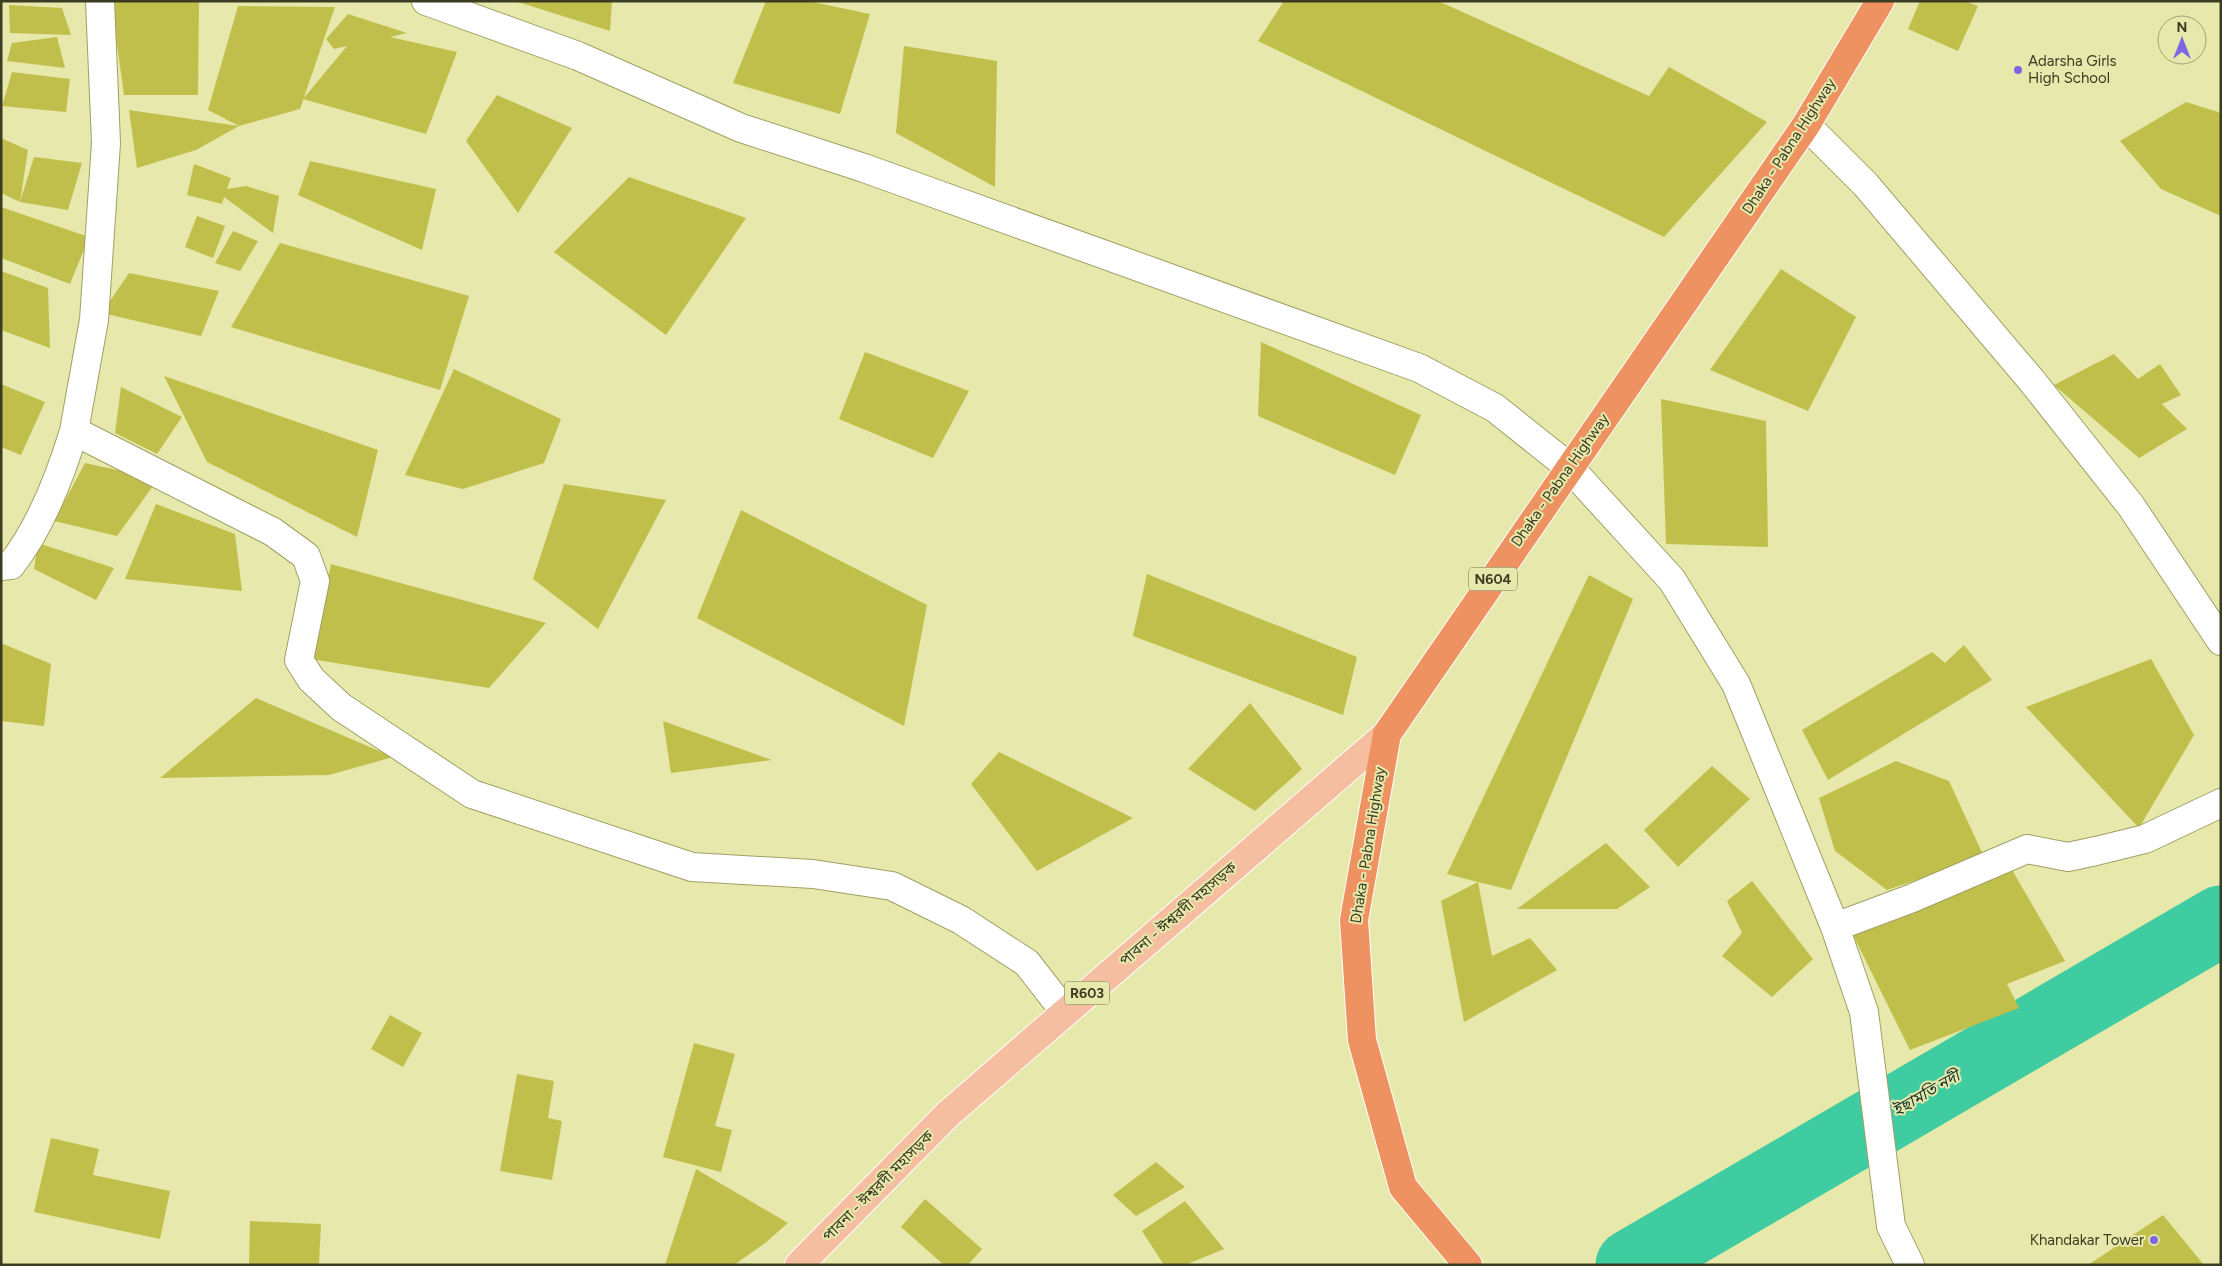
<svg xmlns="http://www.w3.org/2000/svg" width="2222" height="1266" font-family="Figtree,'Noto Sans Bengali',sans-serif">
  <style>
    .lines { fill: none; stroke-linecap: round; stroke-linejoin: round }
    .river { stroke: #3ecca0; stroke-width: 71 }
    .building { fill: #c1bf4c }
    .street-casing { stroke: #a0a066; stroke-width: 30 }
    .primary-casing { stroke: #fff; stroke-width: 30 }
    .highway-casing { stroke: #fff; stroke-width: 30 }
    .street { stroke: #fff; stroke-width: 28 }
    .primary { stroke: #f5bea0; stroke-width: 28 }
    .highway { stroke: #ee9261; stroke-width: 28 }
    .poi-dot { fill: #7d66e2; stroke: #e7e8ab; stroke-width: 2 }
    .labels { text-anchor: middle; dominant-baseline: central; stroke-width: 4; stroke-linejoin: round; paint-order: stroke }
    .shield { fill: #e7e8ab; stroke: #6f704c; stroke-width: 1 }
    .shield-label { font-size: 14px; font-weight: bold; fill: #3c3c23 }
    .poi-label { font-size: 15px; fill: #3c3c23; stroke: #e7e8ab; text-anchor: start }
    .street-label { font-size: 15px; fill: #3c3c23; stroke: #e7e8ab }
    .water-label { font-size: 16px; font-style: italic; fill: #19362b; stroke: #e7e8ab }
  </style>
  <rect width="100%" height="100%" fill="#e7e8ab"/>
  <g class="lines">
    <path class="river" d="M1631,1265L2221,921"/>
  </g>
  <path class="building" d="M111,1H199L198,95H124Z
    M518,1H612L610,31L518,2Z
    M766,1H808L870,14L840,114L733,83Z
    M1284,1H1438L1649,96L1669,67L1767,122L1664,237L1258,41Z
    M1920,1H1965L1978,6L1958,51L1908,29Z
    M9,5L62,8L71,35L10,33Z
    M238,6L335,7L300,109L239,126L208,110Z
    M348,14L407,33L390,37L457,52L426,134L303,99L347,46L334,49L326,39Z
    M57,37L65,68L7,61L12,43Z
    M904,46L997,61L995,187L896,133Z
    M12,72L70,79L66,112L2,106Z
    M497,95L572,128L518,213L466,141Z
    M2186,102L2221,113V216L2161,189L2120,141Z
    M129,110L239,126L196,150L137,168Z
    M1,138L28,150L20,202L34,157L82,163L68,210L20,202L1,193Z
    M310,161L436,189L422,250L298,195Z
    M194,164L231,178L227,189L246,186L279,196L273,233L224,197L222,204L187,195Z
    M629,177L746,218L666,335L554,252Z
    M1,207L89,237L70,284L1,258Z
    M197,216L225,226L213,258L185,247Z
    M233,231L258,241L240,271L215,263Z
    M280,243L469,296L440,390L231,327Z
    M1781,269L1856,317L1808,411L1710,370Z
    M1,271L48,288L50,348L1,330Z
    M129,273L219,291L201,336L102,313Z
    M1261,342L1421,415L1395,475L1258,416Z
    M865,352L969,391L933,458L839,419Z
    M2114,354L2138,379L2160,364L2181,395L2162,404L2187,429L2139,458L2054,385Z
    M454,369L561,419L544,463L463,489L405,475Z
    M164,376L378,450L357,537L207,462Z
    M1,384L45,402L21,455L1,447Z
    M121,387L182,417L157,454L115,433Z
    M1661,399L1766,421L1768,547L1666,544Z
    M85,463L158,479L117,536L54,521Z
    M564,484L666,500L598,629L533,579Z
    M156,504L235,534L242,591L125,579Z
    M741,510L927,605L904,726L697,618Z
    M38,543L114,568L96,600L34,569Z
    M331,564L546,623L489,688L311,659Z
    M1147,574L1357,657L1343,715L1133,636Z
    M1589,575L1633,599L1511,890L1478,882L1492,956L1530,938L1557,970L1464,1022L1441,901L1478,882L1447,874Z
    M1,643L51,664L44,726L1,721Z
    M1964,645L1992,680L1828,780L1802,730L1932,652L1945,663Z
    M2151,659L2194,735L2139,828L2026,707Z
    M256,698L393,757L329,775L160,778Z
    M1250,703L1302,769L1255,811L1188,769Z
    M663,721L772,760L671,773Z
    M999,752L1133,818L1037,871L971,784Z
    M1896,761L1949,781L1984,857L1887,890L1835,851L1819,798Z
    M1712,766L1750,799L1678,867L1644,830Z
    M1606,843L1650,887L1617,909H1517Z
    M2008,863L2065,961L2007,984L2019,1008L1910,1050L1853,935Z
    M1752,881L1813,959L1772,997L1722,956L1742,933L1727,901Z
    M390,1015L422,1033L403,1067L371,1049Z
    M694,1043L735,1054L715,1126L732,1130L721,1172L663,1157Z
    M517,1074L554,1081L548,1118L562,1121L552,1180L500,1171Z
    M51,1138L99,1149L93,1175L170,1191L160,1239L34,1212Z
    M1156,1162L1185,1187L1136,1216L1113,1195Z
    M696,1169L788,1223L765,1243L734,1265H665Z
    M925,1199L982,1249L968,1265H944L901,1227Z
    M1185,1201L1224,1249L1185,1265H1164L1142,1231Z
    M2163,1215L2204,1265H2088Z
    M250,1221L321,1224L319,1265H249Z"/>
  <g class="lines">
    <g class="street-casing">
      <path id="street" d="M426,1L578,56L741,128L864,168L1419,368L1495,408L1569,467L1672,580L1736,684L1835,927L1864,1012L1891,1226L1910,1265
        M1806,125L1866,185L2032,381L2131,506L2221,641
        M74,431L94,320L106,143L100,1
        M1,566L11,565C41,527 60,477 74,431L273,532L306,556L315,581L299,660L311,679L341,707L472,794L692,867L813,874L892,886L961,920L1027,963L1065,1012
        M1835,927L1910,899L2027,849L2068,857L2096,851L2145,839L2221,803"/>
    </g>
    <g class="primary-casing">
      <path id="primary" d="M799,1265L948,1114L1387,734"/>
    </g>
    <g class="highway-casing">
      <path id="highway" d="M1468,1265L1403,1187L1362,1040L1354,920L1387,734L1806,125L1880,1"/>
    </g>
    <use href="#street" class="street"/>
    <use href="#primary" class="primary"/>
    <use href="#highway" class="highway"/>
  </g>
  <g class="poi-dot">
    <circle cx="2018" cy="70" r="5"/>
    <circle cx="2154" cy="1240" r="5"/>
  </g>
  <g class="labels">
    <g class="shield">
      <rect x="1469" y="567.5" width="48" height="23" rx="4"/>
      <rect x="1064.5" y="981.5" width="45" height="23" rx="4"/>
    </g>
    <g class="shield-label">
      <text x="1493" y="579">N604</text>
      <text x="1087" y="993">R603</text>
    </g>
    <g class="poi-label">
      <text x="2028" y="61">Adarsha Girls<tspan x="2028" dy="17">High School</tspan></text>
      <text x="2144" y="1240" text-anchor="end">Khandakar Tower</text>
    </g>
    <g class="street-label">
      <text transform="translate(1789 146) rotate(-57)">Dhaka - Pabna Highway</text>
      <text transform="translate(1560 480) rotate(-55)">Dhaka - Pabna Highway</text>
      <text transform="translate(1368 845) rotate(-81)">Dhaka - Pabna Highway</text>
      <text transform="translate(1178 914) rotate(-41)">পাবনা - ঈশ্বরদী মহাসড়ক</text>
      <text transform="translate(878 1186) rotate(-45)">পাবনা - ঈশ্বরদী মহাসড়ক</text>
    </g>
    <g class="water-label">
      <text transform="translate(1926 1093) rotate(-30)">ইছামতি নদী</text>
    </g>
  </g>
  <rect width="2222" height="1266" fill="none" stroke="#3c3c23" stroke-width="5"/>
  <g transform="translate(2182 40)"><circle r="24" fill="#e7e8ab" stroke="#a3a375"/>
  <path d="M0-4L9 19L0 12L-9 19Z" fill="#7d66e2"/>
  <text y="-8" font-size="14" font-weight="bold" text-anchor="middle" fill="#3c3c23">N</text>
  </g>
</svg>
